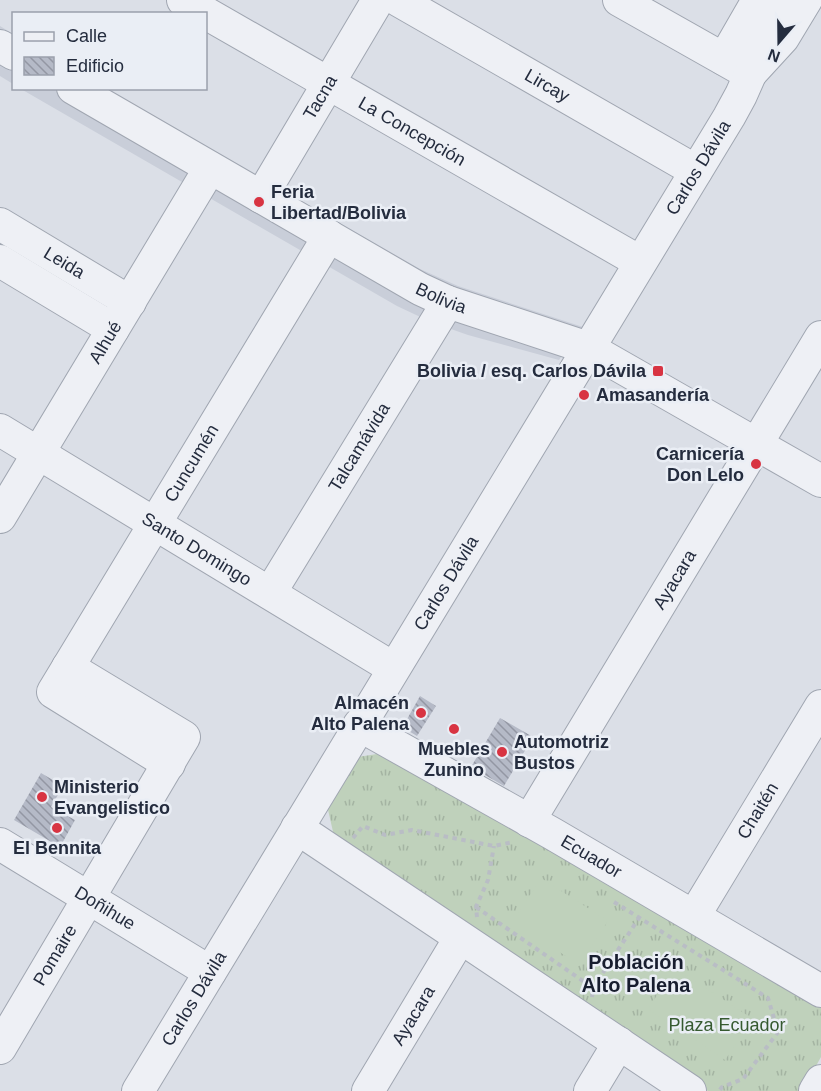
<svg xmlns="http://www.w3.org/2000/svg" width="821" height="1091" font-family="Helvetica,sans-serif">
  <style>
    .built { fill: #c9ced9 }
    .grass { fill: url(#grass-tufts) }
    .garden { fill: #bfd1bb }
    .building { fill: url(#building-back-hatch) }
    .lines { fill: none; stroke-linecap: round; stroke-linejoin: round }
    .minor-casing { stroke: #a0a6b1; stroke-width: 34 }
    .path { stroke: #b9bdc5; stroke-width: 4; stroke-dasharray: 4.5 4.5; stroke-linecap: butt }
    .minor { stroke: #eef0f5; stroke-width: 32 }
    .poi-dot { fill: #d83442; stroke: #eaeef5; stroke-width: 2 }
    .labels { text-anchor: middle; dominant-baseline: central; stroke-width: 5; stroke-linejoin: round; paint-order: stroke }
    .street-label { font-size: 18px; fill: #242c3e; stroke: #eaeef5 }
    .poi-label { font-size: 18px; font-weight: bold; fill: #242c3e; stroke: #eaeef5; text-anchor: start }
    .park-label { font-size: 18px; fill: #365a30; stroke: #eaeef5 }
    .neighbourhood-label { font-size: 20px; font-weight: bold; fill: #171d2e; stroke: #eaeef5 }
  </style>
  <defs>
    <pattern id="grass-tufts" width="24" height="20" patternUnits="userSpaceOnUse" patternTransform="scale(1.5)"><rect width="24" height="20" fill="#bfd1bb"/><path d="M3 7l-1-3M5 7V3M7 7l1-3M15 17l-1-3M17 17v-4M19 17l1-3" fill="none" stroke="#a4b4a2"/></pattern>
    <pattern id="building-back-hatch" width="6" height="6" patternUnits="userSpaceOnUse" patternTransform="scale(1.5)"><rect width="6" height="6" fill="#b5bac7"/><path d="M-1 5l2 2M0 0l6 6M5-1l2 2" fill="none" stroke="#9397a3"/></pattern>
  </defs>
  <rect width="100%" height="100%" fill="#dbdfe7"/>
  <path class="built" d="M0,26L13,34V84L0,76Z
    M21,89H107L420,269L458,286L583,327L559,360L468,335L431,322L397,306Z"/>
  <path class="grass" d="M390,752L821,1005V1057L802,1091H708L334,836L326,801L351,758Z"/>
  <path class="garden" d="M541,878L608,921L579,965L513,921Z
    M675,968L753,1019L725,1060L648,1009Z"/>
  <path class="building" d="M420,696L436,706L417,736L407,730L406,721Z
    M500,718L533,737L504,786L471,767Z
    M41,773L63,786L51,807L75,820L60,847L14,820Z"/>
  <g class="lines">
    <g class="minor-casing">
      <g id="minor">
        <path id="s1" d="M183,0L640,262"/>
        <path id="s2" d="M398,0L696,171"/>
        <path d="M619,0L750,74L783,38L806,0"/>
        <path d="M0,46L14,54"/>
        <path d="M724,59L758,0"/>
        <path id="s3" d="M73,88L420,289L448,302L588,348L821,481"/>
        <path id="s4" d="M261,197L378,0"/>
        <path id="s5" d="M0,224L130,302"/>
        <path d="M0,261L113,329"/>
        <path id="s6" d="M0,430L393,668"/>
        <path id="s7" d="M0,517L210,168"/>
        <path id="s8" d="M270,593L448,302"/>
        <path id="s9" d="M359,725L553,834L821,991"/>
        <path id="s10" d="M169,764L53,692L329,236"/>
        <path id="s11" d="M529,821L821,337"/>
        <path d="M297,828L690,1091"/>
        <path id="s12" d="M0,844L210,972"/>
        <path id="s13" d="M694,916L821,706"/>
        <path id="s14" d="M0,1048L184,737L68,667"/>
        <path id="s15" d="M138,1091L729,117L741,95L783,0"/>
        <path id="s16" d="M368,1091L460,938"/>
        <path d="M590,1091L619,1043"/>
        <path d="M815,1091L821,1081"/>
      </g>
    </g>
    <path class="path" d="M353,838L363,826L385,835L412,830L494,846L513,842
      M614,902L768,998L778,1032L743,1079L722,1087L719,1091
      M476,907L593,988
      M477,917L476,907L488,880L494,846
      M592,997L593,988L639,918"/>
    <use href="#minor" class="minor"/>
  </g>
  <g class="poi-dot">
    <circle cx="259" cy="202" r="6"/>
    <rect x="652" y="365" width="12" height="12" rx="3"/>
    <circle cx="584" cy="395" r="6"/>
    <circle cx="756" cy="464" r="6"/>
    <circle cx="421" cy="713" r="6"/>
    <circle cx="454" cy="729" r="6"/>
    <circle cx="502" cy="752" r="6"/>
    <circle cx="42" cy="797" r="6"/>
    <circle cx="57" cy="828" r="6"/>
  </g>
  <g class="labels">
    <g class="street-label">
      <text stroke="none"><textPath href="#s2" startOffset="172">Lircay</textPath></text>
      <text stroke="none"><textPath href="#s4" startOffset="116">Tacna</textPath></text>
      <text stroke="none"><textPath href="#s1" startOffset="264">La Concepción</textPath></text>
      <text stroke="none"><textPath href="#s15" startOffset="1080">Carlos Dávila</textPath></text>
      <text stroke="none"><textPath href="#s5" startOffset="75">Leida</textPath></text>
      <text stroke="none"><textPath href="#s3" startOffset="424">Bolivia</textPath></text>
      <text stroke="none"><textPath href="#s7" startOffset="204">Alhué</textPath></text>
      <text stroke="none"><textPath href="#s8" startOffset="171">Talcamávida</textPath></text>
      <text stroke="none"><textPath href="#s10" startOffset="404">Cuncumén</textPath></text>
      <text stroke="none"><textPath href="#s6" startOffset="230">Santo Domingo</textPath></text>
      <text stroke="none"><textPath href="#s11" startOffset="282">Ayacara</textPath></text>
      <text stroke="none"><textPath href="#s15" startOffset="594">Carlos Dávila</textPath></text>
      <text stroke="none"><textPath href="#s13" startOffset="123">Chaitén</textPath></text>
      <text stroke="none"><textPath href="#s9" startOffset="267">Ecuador</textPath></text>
      <text stroke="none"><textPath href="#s12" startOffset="123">Doñihue</textPath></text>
      <text stroke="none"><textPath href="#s14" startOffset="108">Pomaire</textPath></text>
      <text stroke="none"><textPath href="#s15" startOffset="108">Carlos Dávila</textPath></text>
      <text stroke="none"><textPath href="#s16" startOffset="88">Ayacara</textPath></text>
    </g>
    <g class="poi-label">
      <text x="271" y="192">Feria<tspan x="271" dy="21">Libertad/Bolivia</tspan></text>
      <text x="646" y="371" text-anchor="end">Bolivia / esq. Carlos Dávila</text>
      <text x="596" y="395">Amasandería</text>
      <text x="744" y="454" text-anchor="end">Carnicería<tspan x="744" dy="21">Don Lelo</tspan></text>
      <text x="409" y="703" text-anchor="end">Almacén<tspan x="409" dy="21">Alto Palena</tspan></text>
      <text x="514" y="742">Automotriz<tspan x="514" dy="21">Bustos</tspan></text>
      <text x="454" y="749" text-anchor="middle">Muebles<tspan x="454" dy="21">Zunino</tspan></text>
      <text x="54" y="787">Ministerio<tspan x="54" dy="21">Evangelistico</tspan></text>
      <text x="57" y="848" text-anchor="middle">El Bennita</text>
    </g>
    <g class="park-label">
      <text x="727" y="1025">Plaza Ecuador</text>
    </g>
    <g class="neighbourhood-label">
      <text x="636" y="962">Población<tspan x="636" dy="23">Alto Palena</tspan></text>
    </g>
  </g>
  <rect x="12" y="12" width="195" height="78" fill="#eaeef5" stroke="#9ba0ac" stroke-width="1.5"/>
  <rect x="24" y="32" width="30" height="9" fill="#eef0f5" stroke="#9ba0ac" stroke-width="1.5"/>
  <text x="66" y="42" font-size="18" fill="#242c3e">Calle</text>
  <rect x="24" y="57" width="30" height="18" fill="url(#building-back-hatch)" stroke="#9ba0ac" stroke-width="1.5"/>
  <text x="66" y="72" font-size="18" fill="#242c3e">Edificio</text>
  <g transform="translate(779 42) rotate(200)" stroke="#eaeef5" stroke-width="4.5" paint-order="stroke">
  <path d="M0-4.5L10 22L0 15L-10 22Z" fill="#242c3e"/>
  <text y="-9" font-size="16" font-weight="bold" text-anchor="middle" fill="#242c3e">N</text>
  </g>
</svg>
